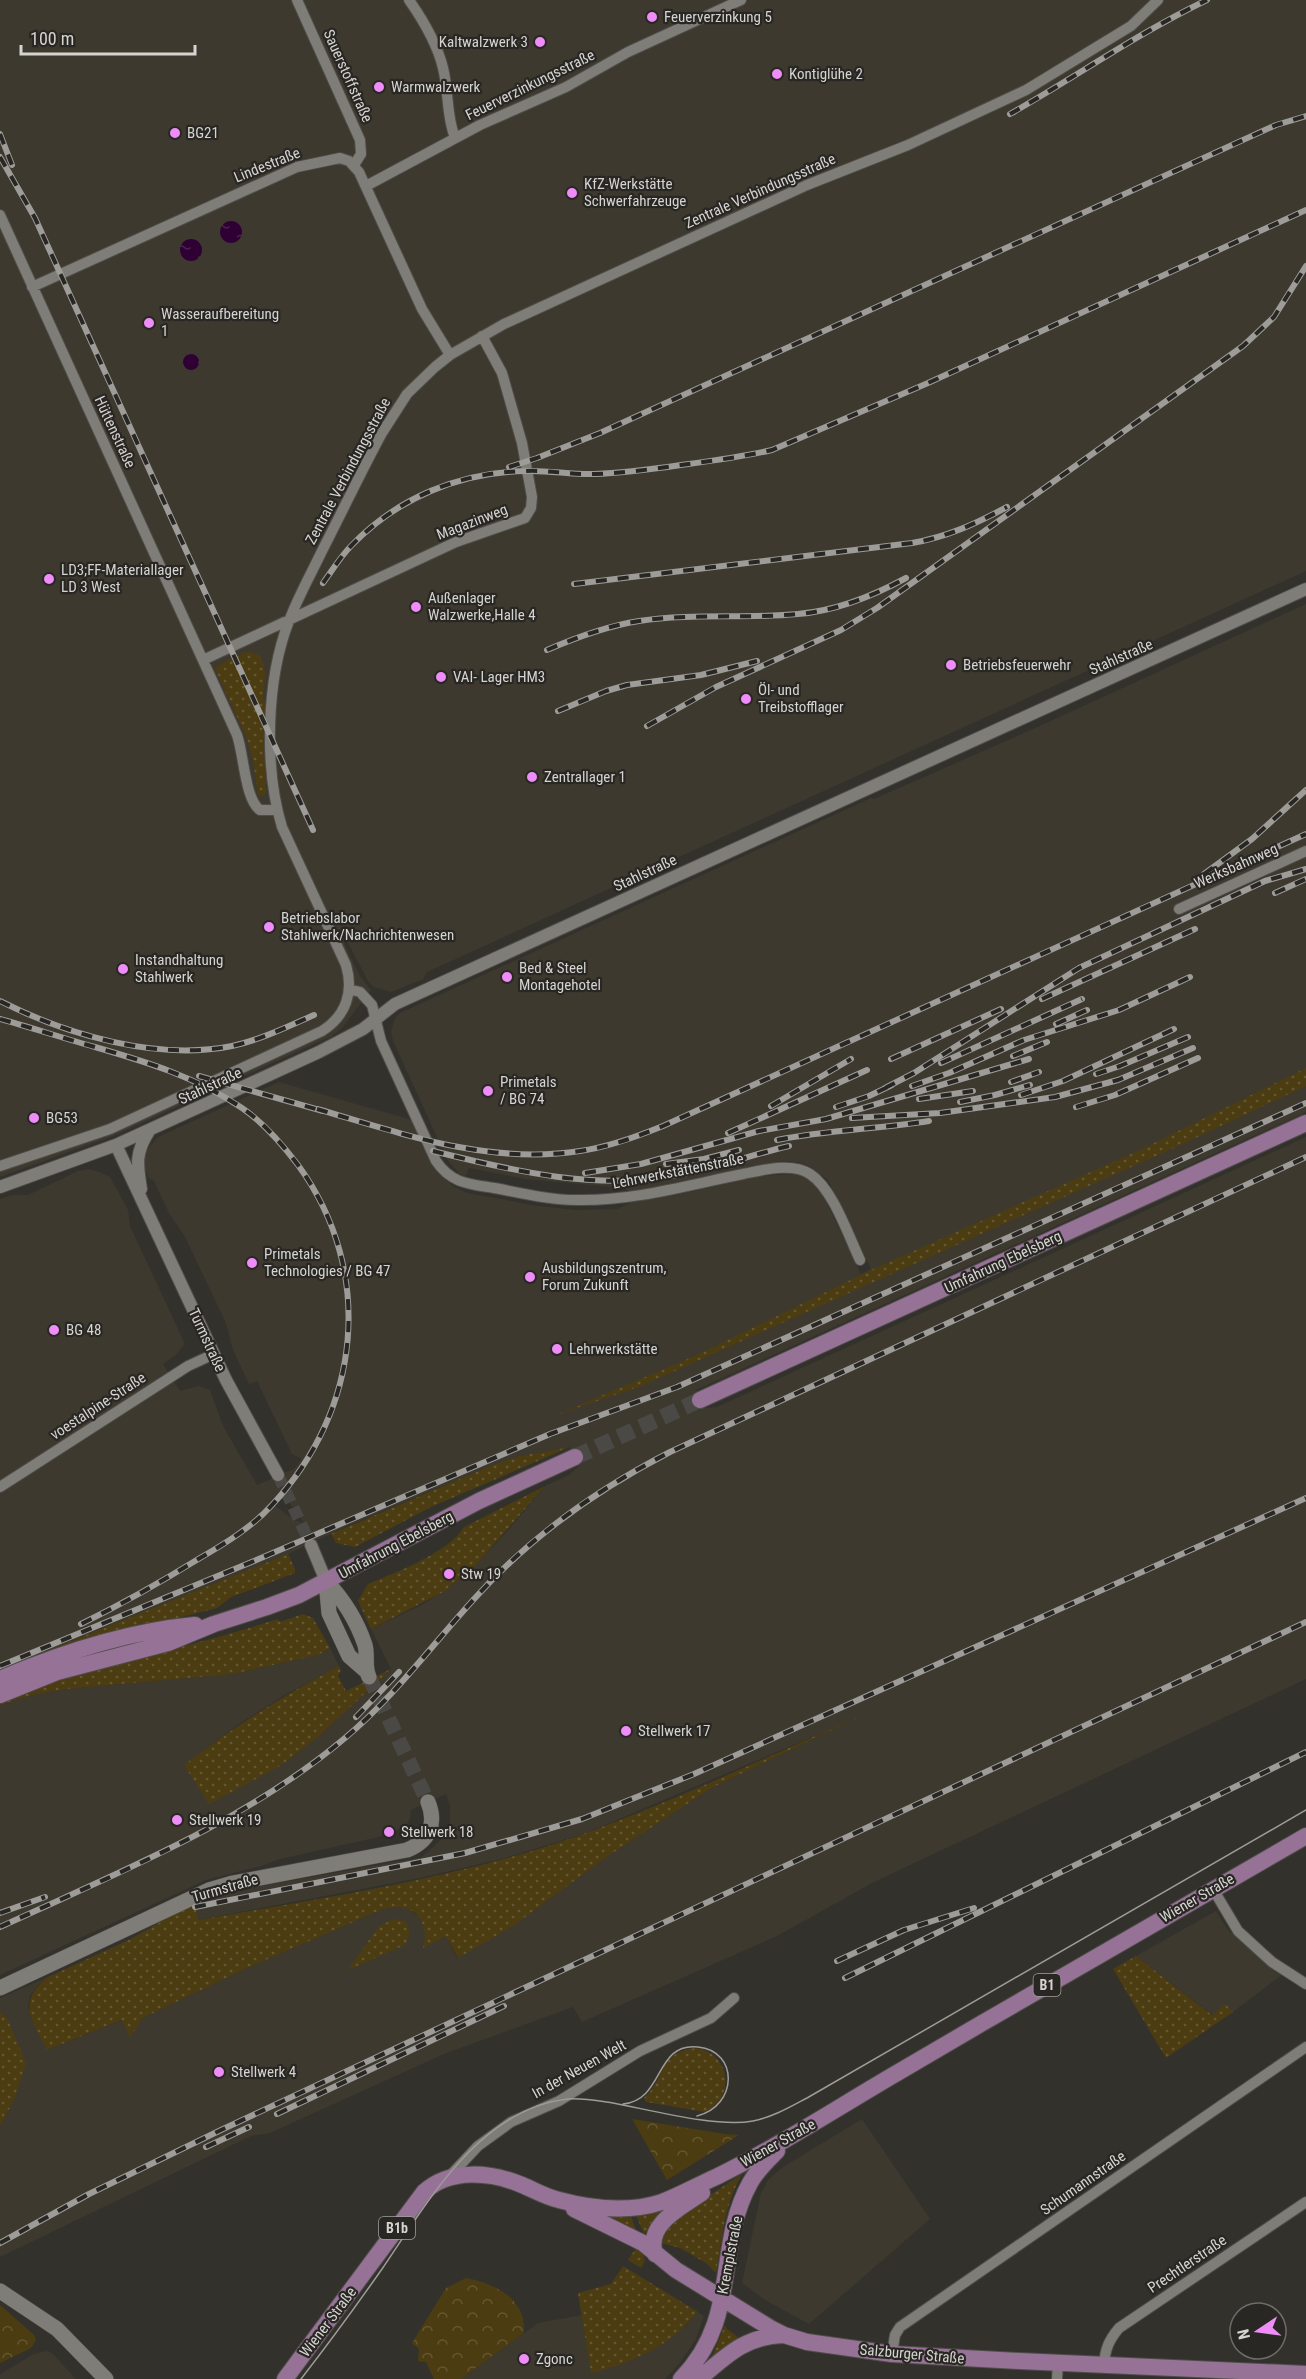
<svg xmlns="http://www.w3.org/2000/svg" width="1306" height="2379" font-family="'Roboto Condensed',sans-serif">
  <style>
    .built { fill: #3e392f; fill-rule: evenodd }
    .grass { fill: url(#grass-dots) }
    .forest { fill: url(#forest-crowns) }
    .water { fill: url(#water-ripples) }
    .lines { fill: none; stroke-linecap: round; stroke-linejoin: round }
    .tertiary-tunnel { stroke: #4b4945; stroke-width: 12; stroke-dasharray: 12 6; stroke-linecap: butt }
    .secondary-tunnel { stroke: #4b4945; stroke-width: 15; stroke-dasharray: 15 8; stroke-linecap: butt }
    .primary-tunnel { stroke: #4b4945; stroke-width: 16; stroke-dasharray: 16 8; stroke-linecap: butt }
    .minor-casing { stroke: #4f4d4a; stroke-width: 12 }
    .tertiary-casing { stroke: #4f4d4a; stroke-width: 14 }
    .secondary-casing { stroke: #4f4d4a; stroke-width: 16 }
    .primary-casing { stroke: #4f4d4a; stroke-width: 18 }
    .minor { stroke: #7f7d77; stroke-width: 10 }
    .tertiary { stroke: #7f7d77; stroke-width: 12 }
    .secondary { stroke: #7f7d77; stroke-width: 15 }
    .primary { stroke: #967296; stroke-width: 16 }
    .tram { stroke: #9d9c98; stroke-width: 1.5 }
    .rail-casing { stroke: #9d9c98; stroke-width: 6 }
    .rail { stroke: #292723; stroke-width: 4; stroke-dasharray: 11; stroke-linecap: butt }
    .poi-dot { fill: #ee8cf8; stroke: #292723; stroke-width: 2 }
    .labels { text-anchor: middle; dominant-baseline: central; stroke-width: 4.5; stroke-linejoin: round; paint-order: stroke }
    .shield { fill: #292723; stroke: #a1a09d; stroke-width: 1.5 }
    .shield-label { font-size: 14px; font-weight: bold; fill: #d5d4d1 }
    .poi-label { font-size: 15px; fill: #d5d4d1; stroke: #292723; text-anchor: start }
    .street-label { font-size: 15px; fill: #d5d4d1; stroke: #292723 }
  </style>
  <defs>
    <pattern id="grass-dots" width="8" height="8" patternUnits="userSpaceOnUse" patternTransform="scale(1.5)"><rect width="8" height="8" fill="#4c3c11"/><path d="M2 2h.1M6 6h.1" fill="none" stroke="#655733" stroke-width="1.8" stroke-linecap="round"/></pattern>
    <pattern id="forest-crowns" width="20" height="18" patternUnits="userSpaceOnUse" patternTransform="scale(1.5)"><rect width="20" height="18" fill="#4c3c11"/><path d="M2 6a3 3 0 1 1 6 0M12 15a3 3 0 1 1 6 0" fill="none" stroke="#655733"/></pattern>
    <pattern id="water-ripples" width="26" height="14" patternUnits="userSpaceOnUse" patternTransform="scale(1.5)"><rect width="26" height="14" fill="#2f0034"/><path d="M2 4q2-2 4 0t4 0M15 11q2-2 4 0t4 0" fill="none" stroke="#4c2450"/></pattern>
  </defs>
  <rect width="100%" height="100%" fill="#33312c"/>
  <path class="built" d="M0,0H1306V571L427,972L423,979L391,992L374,987L368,981L346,939L343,941L360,976L371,990L342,1028L332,1036L113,1136L0,1177Z
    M1306,604V845L1179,902L1193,909L1306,857V1112L696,1390L704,1408L717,1407L1306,1137V1679L874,1882L777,1936L582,2022L573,2007L444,2054L270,2133L251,2136L0,2257V2126L14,2100L7,2018L0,2012V1998L48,1977L38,1985L30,1996L28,2007L47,2050L123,2020L130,2036L143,2018L245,1969L381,1910L398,1906L408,1908L422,1920L425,1929L426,1940L446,1936L457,1958L513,1926L608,1856L713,1787L843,1724L586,1833L505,1858L420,1878L197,1920L195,1906L235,1891L422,1857L445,1836L450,1823V1806L446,1794L411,1810L410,1819L406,1826L394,1832L379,1837L280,1859L261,1866L206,1880L0,1975V1705L33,1695L66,1689L233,1674L318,1655L330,1648L339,1666L283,1696L239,1724L184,1765L196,1781L248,1782L280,1766L317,1738L391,1669L371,1629L422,1605L460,1579L476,1565L510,1528L545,1486L569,1475L579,1466L570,1447L520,1456L495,1464L345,1527L288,1554L39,1654L0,1672V1199L12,1195H28L78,1171L88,1169L97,1171L110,1177L128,1210L130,1226L185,1344L176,1355L163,1364L180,1391L198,1386L210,1390L223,1426L257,1485L294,1469L302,1459L292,1454L257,1381L249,1384L233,1350L226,1323L185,1237L169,1213L154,1181L148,1177L144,1166L146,1151L158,1137L279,1082L412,1120L437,1172L454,1187L468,1193L538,1206L576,1210L617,1209L633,1202L672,1196L762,1176L795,1174L804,1177L814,1182L820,1189L861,1274L871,1269L828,1180L809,1166L799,1162L782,1161L751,1166L664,1187L629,1192L625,1188L525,1179L469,1168L466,1176L460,1174L448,1161L393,1041L391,1032L395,1018L400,1013L871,798L874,799L1031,730ZM279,1491L286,1498L304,1523L294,1520L270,1502Z
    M1216,1911L1228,1930L1283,1974L1233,2012L1225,2005L1213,2015L1136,1956Z
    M862,2119L930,2219L809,2324L765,2300L742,2283L761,2193L768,2180L783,2167Z
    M698,2312L704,2316L696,2339L679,2364L665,2379H461L538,2323L582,2315L591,2373L633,2359L686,2326Z
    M46,2351L52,2353L76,2379H0V2374L34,2354Z"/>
  <path class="grass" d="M251,652L259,655L264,665L265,674L263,699L266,707L264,755L266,792L262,796L258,795L253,760L246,736L215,669L217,666L242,653Z
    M1306,1068V1086L1176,1147L641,1386L556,1415L697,1355L871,1270L1138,1151Z
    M570,1447L431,1507L355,1547L336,1543L331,1534L495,1464L520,1456Z
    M545,1486L476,1565L443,1592L371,1629L358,1601L368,1584C393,1574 451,1551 464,1527Z
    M288,1554L295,1569V1573L231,1597L217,1608L139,1628L126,1629L39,1654Z
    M303,1614L313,1618L330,1648L318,1655L233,1674L66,1689L33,1695L0,1705V1701C90,1665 186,1649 278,1619L280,1622Z
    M339,1666L341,1670L338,1676L346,1691L391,1669L317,1738L280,1766L209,1804L184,1765C233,1727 284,1695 339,1666Z
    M865,1714L713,1787L608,1856L513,1926L458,1958L446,1936L423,1948C429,1930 421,1909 400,1907C394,1906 387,1909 381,1910L245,1969L143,2018L130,2037L122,2020L47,2050C32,2020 16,2002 48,1977L131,1939L174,1914L195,1906L198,1920C328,1897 462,1878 586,1833C681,1798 773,1754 865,1714Z
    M394,1919L405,1921C411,1929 410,1936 405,1945L348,1970L379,1926Z
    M1136,1956L1212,2015L1225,2004L1233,2012L1166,2058L1113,1969Z
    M0,2012L7,2018L26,2063L14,2100L0,2126Z
    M696,2048C730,2053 737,2097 705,2112L646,2102L644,2098C666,2078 659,2051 696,2048Z
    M742,2174C723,2208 723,2237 716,2273L706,2263L680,2248L661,2243L669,2225L680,2215Z
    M660,2210L661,2212L644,2234L636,2215Z
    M604,2215L631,2216L637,2234Z
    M636,2248L642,2250L645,2261L641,2268L628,2260Z
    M623,2266L698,2312C669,2347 634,2362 591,2373L578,2293L611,2284Z
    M725,2325L727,2329L739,2338L711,2359Z"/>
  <path class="forest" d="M632,2119L725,2134L739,2135L667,2180Z
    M466,2278C497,2284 526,2299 524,2333L461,2379H434L426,2362L418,2361L419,2349L412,2343L446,2288Z
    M0,2305L34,2335L36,2340L31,2348L0,2363Z"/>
  <path class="water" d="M220 232a11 11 0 1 1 22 0a11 11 0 1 1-22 0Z
    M180 250a11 11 0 1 1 22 0a11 11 0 1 1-22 0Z
    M183 362a8 8 0 1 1 16 0a8 8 0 1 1-16 0Z"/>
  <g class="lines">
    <path class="tertiary-tunnel" d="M278,1475L311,1545"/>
    <path class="secondary-tunnel" d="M369,1677L428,1802"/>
    <path class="primary-tunnel" d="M575,1457L700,1400"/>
    <g class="minor-casing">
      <path id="minor" d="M297,0L360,140L361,154L354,165
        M409,0C423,20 437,43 443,68C449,92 446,115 455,138
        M366,186L480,125L566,87L628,52L741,0
        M0,215L237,735C244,755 245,800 260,810H277
        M32,287L297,167L340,158L349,161L359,172L422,309L450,355
        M203,660L456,542L525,518L531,508L532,497L522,443L502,373L482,336
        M1179,909L1306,851
        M349,989L360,992L372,1005L381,1041L436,1161C453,1186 473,1184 500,1189C525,1194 551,1200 577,1200C634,1201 688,1185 743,1174C763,1170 792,1162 810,1174C833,1189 848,1235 860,1260
        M0,1166L110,1129L322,1031C346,1016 354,992 346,965L282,827C264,768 266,680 289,621C298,597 311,574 322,551C342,512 361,472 382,433L407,394L435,367L450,355L504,324L807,185L908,145L1026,90L1131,26L1158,0
        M0,1487L188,1366L214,1354
        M1213,1889L1238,1931L1272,1962L1306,1984
        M448,2178L478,2146L511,2122L559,2101L640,2051L711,2018L734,1998
        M892,2354L895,2335L900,2327L1306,2047
        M1104,2365C1105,2349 1109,2340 1119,2328L1306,2202
        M1057,2379L1058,2363"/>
    </g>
    <g class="tertiary-casing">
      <path id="tertiary" d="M116,1145L226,1380L278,1475
        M0,1187L116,1145L319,1052L363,1029L395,1004L1306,589
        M141,1189C137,1164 135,1153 149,1131
        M311,1545L326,1581"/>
    </g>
    <g class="secondary-casing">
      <path id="secondary" d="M326,1581C343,1599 357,1621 365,1645C368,1656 364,1667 369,1677
        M326,1581L329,1613L349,1656L365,1670
        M0,1988L209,1890L233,1883L407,1850C429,1841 437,1824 428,1802
        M0,2291L57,2329L106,2379"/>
    </g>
    <g class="primary-casing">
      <path id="primary" d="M700,1400L1306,1123
        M0,1679C61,1653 130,1631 195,1625
        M0,1695L57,1672L168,1643L214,1624L267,1607L299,1595L479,1501L575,1457
        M574,2209L643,2243L676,2270L772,2329L784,2335L807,2342L892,2354L1019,2361L1306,2374
        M655,2254C645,2224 682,2207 702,2193
        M285,2379L424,2192C450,2168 491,2172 522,2185C534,2190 546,2197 559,2200C592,2209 628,2213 662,2202C680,2195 698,2185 716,2177C779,2146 837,2108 897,2073C1033,1993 1170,1914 1306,1836
        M681,2379C741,2318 714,2248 750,2183C757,2170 767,2161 777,2151
        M699,2379C726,2356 745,2336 783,2335"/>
    </g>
    <use href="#minor" class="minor"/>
    <use href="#tertiary" class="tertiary"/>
    <use href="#secondary" class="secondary"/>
    <use href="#primary" class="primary"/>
    <path class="tram" d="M623,2104C665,2100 654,2042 698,2047C739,2051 738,2106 697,2116
      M301,2379C329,2343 356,2306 382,2269C427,2203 480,2108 568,2099C583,2098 599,2101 613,2103C651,2110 717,2128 753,2121C773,2117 790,2107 807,2098L1306,1810"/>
    <g class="rail-casing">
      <path id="rail" d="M1010,114C1076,77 1138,33 1207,0
        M0,134L12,165
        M0,157L35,218L313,830
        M509,467L537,458L600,433L1276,125L1306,116
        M323,583C332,571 340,557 351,546C397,498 460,472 526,471C549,470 572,475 595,474C624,473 653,469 681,465C711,461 742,457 772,450L928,383L1306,210
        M574,584L912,543C947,537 975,524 1007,507
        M547,650C577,637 607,626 639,621C692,613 745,619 798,614C835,611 873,596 906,578
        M558,711L606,691L627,685L701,675L757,661
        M647,726L716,687L841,630L877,608L1243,346L1274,317L1306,266
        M1204,874L1252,839L1306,790
        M1275,893L1306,879
        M1042,999L1195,929
        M0,1001C67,1035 157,1061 232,1046C260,1040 287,1027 314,1015
        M0,1019C32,1028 63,1038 95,1047C147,1062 196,1077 242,1108C264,1123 282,1144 298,1165C376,1272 361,1410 272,1505C252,1527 226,1543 200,1558C161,1582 122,1604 81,1624
        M1056,1024L1087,1010
        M1013,1056L1047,1042
        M891,1059L1001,1009
        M941,1063L1082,999
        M1096,1074L1120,1066L1188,1037
        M199,1076L323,1111
        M1011,1082L1039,1072
        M912,1086L949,1073L1024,1040L1119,1010L1190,977
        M885,1088L914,1073L1079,968L1265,881L1306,869
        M1021,1095L1063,1081L1174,1029
        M919,1099L973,1091
        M960,1102L995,1095L1030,1085
        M771,1106L851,1059
        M836,1107L869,1096L892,1085
        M1076,1107L1115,1095L1198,1058
        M317,1109C403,1134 489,1165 580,1151C609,1147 636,1137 663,1126L1306,834
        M852,1118L940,1113L1055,1097L1118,1080L1193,1048
        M728,1133L867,1070
        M777,1140C827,1130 878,1129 929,1121
        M433,1151C513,1171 600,1192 683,1174C719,1167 754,1154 789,1146
        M666,1164L704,1159L739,1150
        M585,1173L641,1164L759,1131L826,1119L1029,1059
        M0,1666L254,1561L550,1434L677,1387L1306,1103
        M356,1717L399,1672
        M195,1907L465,1853L582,1819L694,1774L1306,1498
        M0,1913L45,1897
        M0,1927C119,1872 244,1823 345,1738C394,1697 432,1645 475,1598C531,1536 596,1490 670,1452L1306,1157
        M837,1961L904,1930L974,1908
        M845,1978L1306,1752
        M277,2114L504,2006
        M206,2147L249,2127
        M0,2243L89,2194L221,2130L1306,1622"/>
    </g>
    <use href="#rail" class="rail"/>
  </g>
  <g class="poi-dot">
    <circle cx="652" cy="17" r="6"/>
    <circle cx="540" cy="42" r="6"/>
    <circle cx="777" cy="74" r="6"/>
    <circle cx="379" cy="87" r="6"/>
    <circle cx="175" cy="133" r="6"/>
    <circle cx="572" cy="193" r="6"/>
    <circle cx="149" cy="323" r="6"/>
    <circle cx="49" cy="579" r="6"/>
    <circle cx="416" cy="607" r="6"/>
    <circle cx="951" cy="665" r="6"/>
    <circle cx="441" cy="677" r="6"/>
    <circle cx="746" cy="699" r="6"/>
    <circle cx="532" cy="777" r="6"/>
    <circle cx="269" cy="927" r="6"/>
    <circle cx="123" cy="969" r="6"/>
    <circle cx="507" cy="977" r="6"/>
    <circle cx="488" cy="1091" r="6"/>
    <circle cx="34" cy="1118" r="6"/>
    <circle cx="252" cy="1263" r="6"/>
    <circle cx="530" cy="1277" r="6"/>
    <circle cx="54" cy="1330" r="6"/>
    <circle cx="557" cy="1349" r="6"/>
    <circle cx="449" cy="1574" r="6"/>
    <circle cx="626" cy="1731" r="6"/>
    <circle cx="177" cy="1820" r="6"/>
    <circle cx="389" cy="1832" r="6"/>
    <circle cx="219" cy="2072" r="6"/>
    <circle cx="524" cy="2359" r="6"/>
  </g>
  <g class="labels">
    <g class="shield">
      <rect x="1033.5" y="1974" width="27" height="22" rx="4.5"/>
      <rect x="379" y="2217" width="36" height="22" rx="4.5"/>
    </g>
    <g class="shield-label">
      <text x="1047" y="1985">B1</text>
      <text x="397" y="2228">B1b</text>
    </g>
    <g class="poi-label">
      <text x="664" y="17">Feuerverzinkung 5</text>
      <text x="528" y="42" text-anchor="end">Kaltwalzwerk 3</text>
      <text x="789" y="74">Kontiglühe 2</text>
      <text x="391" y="87">Warmwalzwerk</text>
      <text x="187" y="133">BG21</text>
      <text x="584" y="184">KfZ-Werkstätte<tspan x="584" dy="17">Schwerfahrzeuge</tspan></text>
      <text x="161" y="314">Wasseraufbereitung<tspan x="161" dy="17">1</tspan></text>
      <text x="61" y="570">LD3;FF-Materiallager<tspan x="61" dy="17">LD 3 West</tspan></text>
      <text x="428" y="598">Außenlager<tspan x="428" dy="17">Walzwerke,Halle 4</tspan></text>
      <text x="963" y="665">Betriebsfeuerwehr</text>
      <text x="453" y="677">VAI- Lager HM3</text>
      <text x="758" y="690">Öl- und<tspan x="758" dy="17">Treibstofflager</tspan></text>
      <text x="544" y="777">Zentrallager 1</text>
      <text x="281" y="918">Betriebslabor<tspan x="281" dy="17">Stahlwerk/Nachrichtenwesen</tspan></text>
      <text x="135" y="960">Instandhaltung<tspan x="135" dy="17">Stahlwerk</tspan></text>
      <text x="519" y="968">Bed &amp; Steel<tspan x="519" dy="17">Montagehotel</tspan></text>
      <text x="500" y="1082">Primetals<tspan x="500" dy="17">/ BG 74</tspan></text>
      <text x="46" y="1118">BG53</text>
      <text x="264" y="1254">Primetals<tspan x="264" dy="17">Technologies / BG 47</tspan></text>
      <text x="542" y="1268">Ausbildungszentrum,<tspan x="542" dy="17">Forum Zukunft</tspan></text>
      <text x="66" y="1330">BG 48</text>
      <text x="569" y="1349">Lehrwerkstätte</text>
      <text x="461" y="1574">Stw 19</text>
      <text x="638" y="1731">Stellwerk 17</text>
      <text x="189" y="1820">Stellwerk 19</text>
      <text x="401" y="1832">Stellwerk 18</text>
      <text x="231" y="2072">Stellwerk 4</text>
      <text x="536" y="2359">Zgonc</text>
    </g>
    <g class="street-label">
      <text transform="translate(348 76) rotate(66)">Sauerstoffstraße</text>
      <text transform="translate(530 85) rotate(-26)">Feuerverzinkungsstraße</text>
      <text transform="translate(267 165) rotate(-22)">Lindestraße</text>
      <text transform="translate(760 191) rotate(-24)">Zentrale Verbindungsstraße</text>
      <text transform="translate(115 432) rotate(65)">Hüttenstraße</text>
      <text transform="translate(348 471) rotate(-62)">Zentrale Verbindungsstraße</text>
      <text transform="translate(472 522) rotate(-21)">Magazinweg</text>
      <text transform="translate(1121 657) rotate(-24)">Stahlstraße</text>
      <text transform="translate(1236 866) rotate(-24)">Werksbahnweg</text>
      <text transform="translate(645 873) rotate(-25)">Stahlstraße</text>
      <text transform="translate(210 1086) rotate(-25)">Stahlstraße</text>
      <text transform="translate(678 1171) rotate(-11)">Lehrwerkstättenstraße</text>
      <text transform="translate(1003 1262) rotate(-25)">Umfahrung Ebelsberg</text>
      <text transform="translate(207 1340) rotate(65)">Turmstraße</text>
      <text transform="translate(98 1406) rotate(-33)">voestalpine-Straße</text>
      <text transform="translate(396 1545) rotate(-28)">Umfahrung Ebelsberg</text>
      <text transform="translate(225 1888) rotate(-16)">Turmstraße</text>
      <text transform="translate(1197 1898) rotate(-30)">Wiener Straße</text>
      <text transform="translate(579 2069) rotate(-29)">In der Neuen Welt</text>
      <text transform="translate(778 2143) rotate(-29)">Wiener Straße</text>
      <text transform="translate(1083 2183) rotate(-35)">Schumannstraße</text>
      <text transform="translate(730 2255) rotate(-79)">Kremplstraße</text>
      <text transform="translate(1187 2264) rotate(-34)">Prechtlerstraße</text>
      <text transform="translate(328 2322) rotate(-53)">Wiener Straße</text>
      <text transform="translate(912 2354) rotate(5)">Salzburger Straße</text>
    </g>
  </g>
  <g transform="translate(1258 2331) rotate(257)"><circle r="28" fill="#292723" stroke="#6e6c69" stroke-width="1.5"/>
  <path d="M0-4.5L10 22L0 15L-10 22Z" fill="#ee8cf8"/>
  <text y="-9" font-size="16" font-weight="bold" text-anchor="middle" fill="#d5d4d1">N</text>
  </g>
  <path d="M21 45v9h174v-9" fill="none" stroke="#d5d4d1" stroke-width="3"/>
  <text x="30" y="45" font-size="18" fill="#d5d4d1" stroke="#292723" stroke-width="4.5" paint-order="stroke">100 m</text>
</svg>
